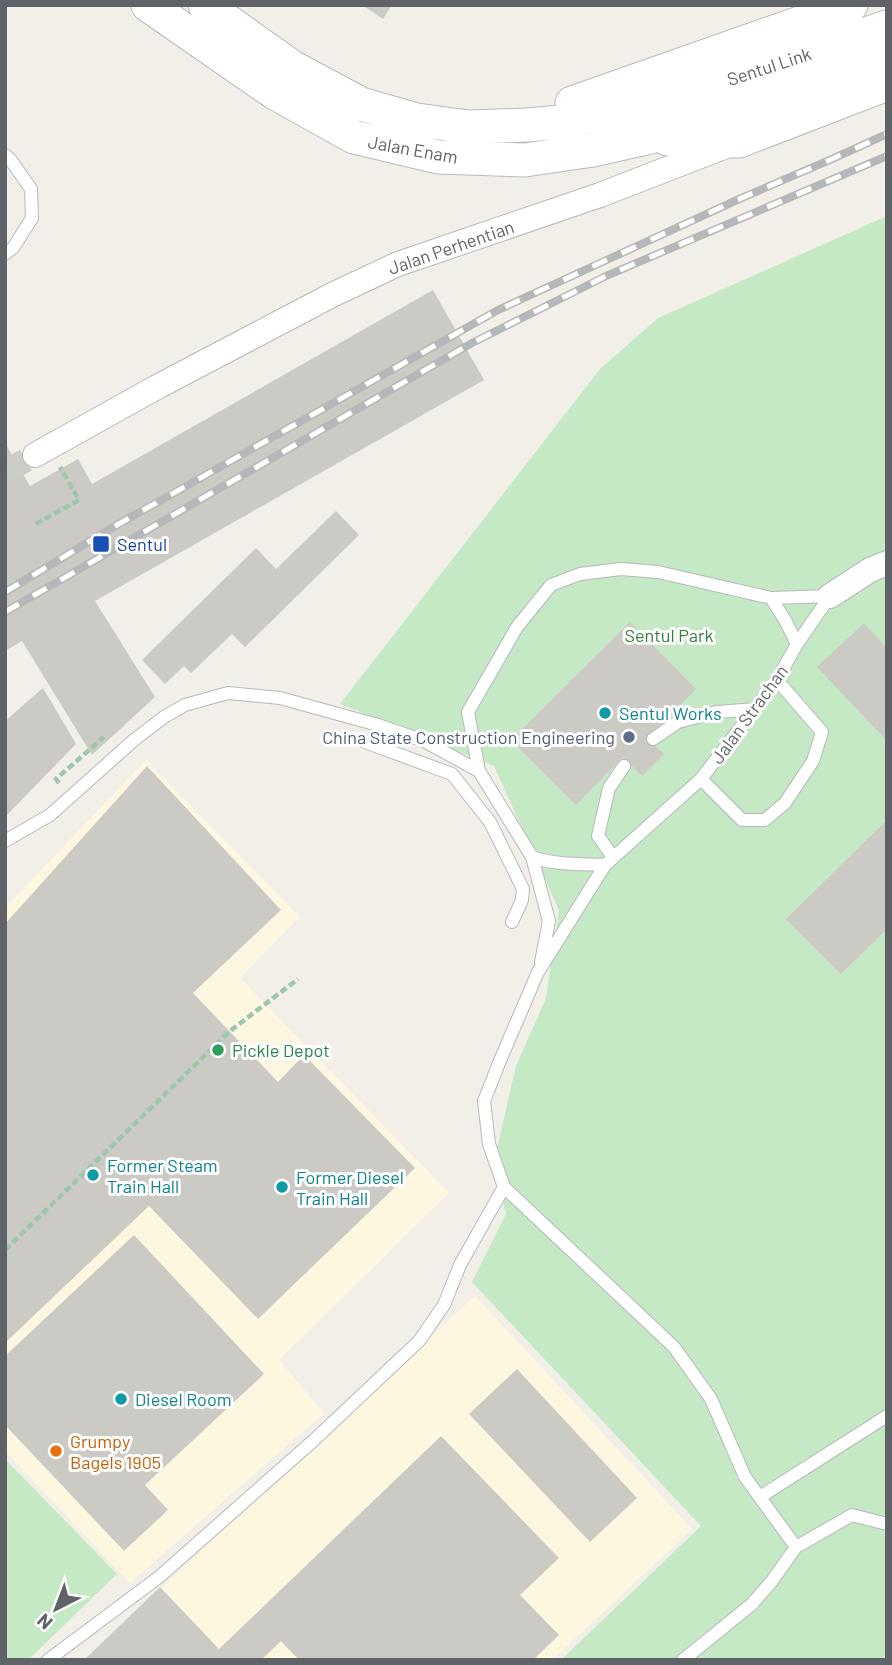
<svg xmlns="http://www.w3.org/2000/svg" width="892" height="1665" font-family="Barlow,sans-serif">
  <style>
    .commercial { fill: #fef7e0 }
    .green { fill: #c5e8c5 }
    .building { fill: #cccac5 }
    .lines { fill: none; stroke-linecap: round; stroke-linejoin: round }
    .street-tunnel { stroke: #ccccc8; stroke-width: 24; stroke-dasharray: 24 12; stroke-linecap: butt }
    .lane-casing { stroke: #b5b8bc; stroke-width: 14 }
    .street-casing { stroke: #b5b8bc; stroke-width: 26 }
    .secondary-casing { stroke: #b6babf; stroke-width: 35 }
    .path { stroke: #9cc7a9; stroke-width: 4.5; stroke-dasharray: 7 3.5; stroke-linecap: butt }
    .lane { stroke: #fff; stroke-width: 12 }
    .street { stroke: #fff; stroke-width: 24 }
    .secondary { stroke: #fff; stroke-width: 33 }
    .rail-casing { stroke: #b6b7b8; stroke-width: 8 }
    .rail { stroke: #fff; stroke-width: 5; stroke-dasharray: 16; stroke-linecap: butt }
    .transit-dot { fill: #1a4fb4; stroke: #fff; stroke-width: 2.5 }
    .culture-dot { fill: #0f9aa8; stroke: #fff; stroke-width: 2.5 }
    .service-dot { fill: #5c6f8a; stroke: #fff; stroke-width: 2.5 }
    .leisure-dot { fill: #2e9e5b; stroke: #fff; stroke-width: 2.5 }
    .food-dot { fill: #e8710a; stroke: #fff; stroke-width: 2.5 }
    .labels { text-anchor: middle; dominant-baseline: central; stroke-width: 6; stroke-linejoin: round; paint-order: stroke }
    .street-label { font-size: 18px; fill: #5f6368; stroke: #fff }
    .transit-label { font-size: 18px; fill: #164399; stroke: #fff; text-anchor: start }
    .park-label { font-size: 18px; fill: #348238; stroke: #fff }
    .culture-label { font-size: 18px; fill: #0d838f; stroke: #fff; text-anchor: start }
    .service-label { font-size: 18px; fill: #4e5e75; stroke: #fff; text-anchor: end }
    .leisure-label { font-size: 18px; fill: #27864d; stroke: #fff; text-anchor: start }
    .food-label { font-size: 18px; fill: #c56008; stroke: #fff; text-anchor: start }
  </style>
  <rect width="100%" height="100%" fill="#f1efe8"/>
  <path class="commercial" d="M146,760L300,917L240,978L449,1193L279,1360L324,1413L130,1583L5,1451V908Z
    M475,1296L692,1529L552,1660H84Z"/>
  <path class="green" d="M887,216V1660H561L701,1526L472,1282L506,1214L493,1166L516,1066L546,998L559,910L494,766L340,704L600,369L658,318Z
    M5,1459L117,1574L28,1660H5Z"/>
  <path class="building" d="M362,5H392L383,19Z
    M433,290L484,380L95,601L155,697L92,755L22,641L5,651V443L30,486L78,459L92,484Z
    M336,511L359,535L245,647L232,634L191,673L184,666L165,684L142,660L256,548L276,569Z
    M630,622L696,689L648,738L664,754L642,776L623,757L576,805L511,740Z
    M864,623L887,648V741L817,667Z
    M43,688L76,744L5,817V721Z
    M147,766L281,910L193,993L278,1082L304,1055L415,1168L258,1319L149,1206L5,1343V924Z
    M887,820V929L841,974L786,919Z
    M134,1235L264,1374L145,1485L168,1510L124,1551L5,1425V1356Z
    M517,1369L637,1498L590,1542L469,1414Z
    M441,1436L559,1558L520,1595L559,1635L533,1660H299L281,1641L261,1660H84L160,1587L219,1649Z"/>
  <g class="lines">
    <path class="street-tunnel" d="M5,472L35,455"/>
    <g class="lane-casing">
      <path id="lane" d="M5,155L10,159L31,189L32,218L13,248L5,254
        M771,598L785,620L797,644
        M653,739L678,722L717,712L756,709
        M365,742L452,774L490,822L523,889L522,900L512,922
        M701,779L742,820H765L785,803L813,761L822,732L777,680
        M5,841L50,815L134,740L164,717L185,705L228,693L280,698L378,725L424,741L479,771
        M532,857C555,865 581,864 605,865L701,779L777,680L797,644L830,596
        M613,857L598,836L609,788L624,766
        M605,865L538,972L499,1063L484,1101L489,1144L504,1187L674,1347L711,1399L745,1477L796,1547L772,1581L752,1604L683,1660
        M541,962L549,921L532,857L479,771L468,712L517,627L551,585L580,574L621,569L658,572L771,598L830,596
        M760,1497L887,1416
        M796,1547L852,1515L887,1524
        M48,1660L159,1577L313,1441L419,1341L444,1305L460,1265L504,1187"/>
    </g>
    <g class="street-casing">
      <path id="street" d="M35,455L157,387L334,294L398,264L600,195L729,145
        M830,596L870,570L887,563"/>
    </g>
    <g class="secondary-casing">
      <path id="secondary" d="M148,5L275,93L354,137L438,157L525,160L593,150L647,138L887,58
        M205,5L292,67L361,104L417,120L468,127L527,125L561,122L651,106L887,27
        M572,103L851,5
        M667,139L739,141L887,84"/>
    </g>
    <path class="path" d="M36,524L79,500L60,467
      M59,783L56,779L104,737
      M5,1250L230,1031L298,979"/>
    <use href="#lane" class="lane"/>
    <use href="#street" class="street"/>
    <use href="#secondary" class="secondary"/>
    <g class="rail-casing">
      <path id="rail" d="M5,592L117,525L498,310L737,200L832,159L887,134
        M5,612L472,343L606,276L887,156"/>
    </g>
    <use href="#rail" class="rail"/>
  </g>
  <rect class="transit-dot" x="92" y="535" width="18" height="18" rx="3.5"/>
  <g class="culture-dot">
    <circle cx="605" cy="713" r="7"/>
    <circle cx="93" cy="1175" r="7"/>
    <circle cx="282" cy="1187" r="7"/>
    <circle cx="121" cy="1399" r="7"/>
  </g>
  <circle class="service-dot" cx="629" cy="737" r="7"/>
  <circle class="leisure-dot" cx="218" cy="1050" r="7"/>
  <circle class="food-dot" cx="56" cy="1451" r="7"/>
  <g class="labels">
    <g class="street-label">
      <text transform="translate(769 66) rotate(-18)">Sentul Link</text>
      <text transform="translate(413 149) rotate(10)">Jalan Enam</text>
      <text transform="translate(451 247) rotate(-19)">Jalan Perhentian</text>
      <text transform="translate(749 714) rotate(-54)">Jalan Strachan</text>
    </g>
    <g class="transit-label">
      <text x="117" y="544">Sentul</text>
    </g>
    <g class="park-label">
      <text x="669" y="635">Sentul Park</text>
    </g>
    <g class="culture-label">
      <text x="619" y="713">Sentul Works</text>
      <text x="107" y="1165">Former Steam<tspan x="107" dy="21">Train Hall</tspan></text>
      <text x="296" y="1177">Former Diesel<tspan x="296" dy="21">Train Hall</tspan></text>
      <text x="135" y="1399">Diesel Room</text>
    </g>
    <g class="service-label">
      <text x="615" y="737">China State Construction Engineering</text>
    </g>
    <g class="leisure-label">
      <text x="232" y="1050">Pickle Depot</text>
    </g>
    <g class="food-label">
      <text x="70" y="1441">Grumpy<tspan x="70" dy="21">Bagels 1905</tspan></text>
    </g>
  </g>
  <rect width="892" height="1665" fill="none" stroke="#5f6368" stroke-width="14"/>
  <g transform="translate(56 1609) rotate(222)" stroke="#ffffff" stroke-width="5" paint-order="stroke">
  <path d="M0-5L12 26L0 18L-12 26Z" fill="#5f6368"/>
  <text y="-10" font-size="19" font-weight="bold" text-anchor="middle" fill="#5f6368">N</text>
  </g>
</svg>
